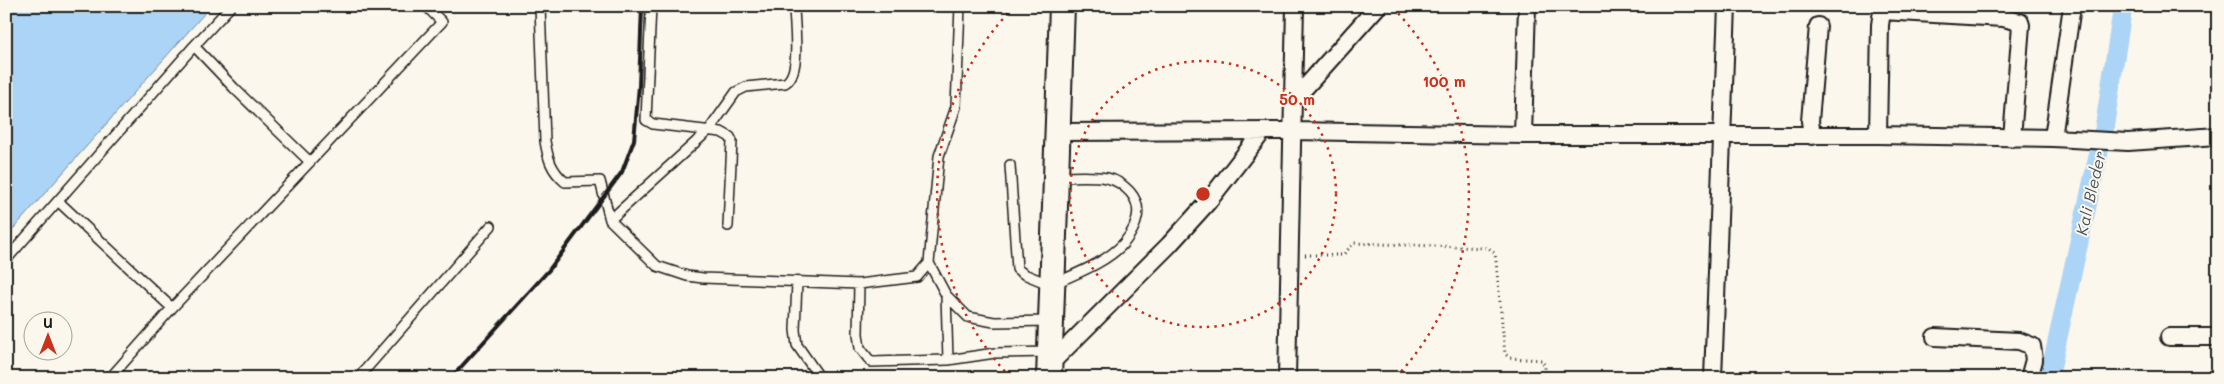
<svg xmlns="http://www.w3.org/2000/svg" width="2224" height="384" font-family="Mali,sans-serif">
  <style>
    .water { fill: #acd4f6; stroke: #728a9f }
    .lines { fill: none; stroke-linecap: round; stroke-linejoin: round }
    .canal { stroke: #acd4f6; stroke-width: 19 }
    .lane-casing { stroke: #1c1c1c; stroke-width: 12 }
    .street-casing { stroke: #1c1c1c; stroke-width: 20 }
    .secondary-casing { stroke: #1c1c1c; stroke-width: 28 }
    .path { stroke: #1c1c1c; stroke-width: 3; stroke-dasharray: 1 4; stroke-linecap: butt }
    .lane { stroke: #fbf7ec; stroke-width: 9 }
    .street { stroke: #fbf7ec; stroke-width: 16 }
    .secondary { stroke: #fbf7ec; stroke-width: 24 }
    .rail { stroke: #1c1c1c; stroke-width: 4 }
    .ring { fill: none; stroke: #c8321e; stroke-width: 2.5; stroke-dasharray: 2.5 5 }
    .labels { text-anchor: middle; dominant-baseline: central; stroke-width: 4; stroke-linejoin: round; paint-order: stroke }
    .water-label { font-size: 16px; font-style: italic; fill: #47535d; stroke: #fbf7ec }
    .centre { fill: #c8321e; stroke: #fbf7ec; stroke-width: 2.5 }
    .ring-label { font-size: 15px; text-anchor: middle; font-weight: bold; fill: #c8321e; stroke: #fbf7ec; stroke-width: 4; stroke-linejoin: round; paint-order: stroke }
  </style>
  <rect width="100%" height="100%" fill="#fbf7ec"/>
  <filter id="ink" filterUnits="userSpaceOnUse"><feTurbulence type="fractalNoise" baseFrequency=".02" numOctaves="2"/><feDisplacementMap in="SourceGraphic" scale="10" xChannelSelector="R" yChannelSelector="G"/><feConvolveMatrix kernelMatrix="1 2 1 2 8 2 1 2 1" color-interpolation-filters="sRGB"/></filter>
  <g filter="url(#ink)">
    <path class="water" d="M6,6H211L6,237Z"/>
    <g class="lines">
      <path class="canal" d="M2049,378L2104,129L2123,6"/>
      <g class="lane-casing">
        <path id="lane" d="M540,6L545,141C548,159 551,170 565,182L600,181L610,220L657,266L687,276L703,278L859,284L917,277L929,263
          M651,6L646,120L653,124L721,132L730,137L732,141L728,226
          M960,6L956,107L939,156L929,263L946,295L968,317L994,322L1049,321
          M194,46L234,88L310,162
          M1010,165L1017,269L1024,274L1051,285C1075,274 1106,263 1124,243C1137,227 1144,208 1130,192C1123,185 1117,180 1107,178C1091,175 1074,177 1057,177
          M59,202L172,308
          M610,220L709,130L736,92L746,87L785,83C802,74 794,25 794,6
          M6,260L194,46L231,6
          M797,282L795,330L797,345L820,378
          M859,284L858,334L860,348L871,362L948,360L995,353L1050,352
          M946,295L948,360
          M110,378L172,308L442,22L426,6
          M358,378L491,226"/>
      </g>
      <g class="street-casing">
        <path id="street" d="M1293,101L1378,6
          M1056,132L1292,131L1523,135H1878L2053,138L2128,142L2218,136
          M1523,135L1527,6
          M1878,135L1880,25L1882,11L2003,18L2020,22L2021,25L2012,138
          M1812,136L1810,121L1818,26
          M2053,138L2072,6
          M1935,337L2019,341L2032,346L2034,360L2029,378
          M2169,337H2218
          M1049,365L1169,245L1207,203L1263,131
          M1287,378L1295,6
          M1713,378L1727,6"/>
      </g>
      <g class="secondary-casing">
        <path id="secondary" d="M1049,378L1062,6"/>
      </g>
      <path class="path" d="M1305,255H1343L1354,243L1489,248L1495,254L1496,261L1505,354L1510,358L1542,360L1545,367V378"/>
      <use href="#lane" class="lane"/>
      <use href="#street" class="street"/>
      <use href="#secondary" class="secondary"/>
      <path class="rail" d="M451,378L549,270L622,172L634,140L639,86L642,6"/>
    </g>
  </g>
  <g class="ring">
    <circle cx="1203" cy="194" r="133"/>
    <path d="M1010 377A266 266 0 0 1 1013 8M1393 8A266 266 0 0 1 1396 377"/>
  </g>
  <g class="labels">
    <g class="water-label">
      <text transform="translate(2090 193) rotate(-77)">Kali Bleder</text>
    </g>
  </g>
  <circle cx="1203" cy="194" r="8" class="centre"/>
  <g class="ring-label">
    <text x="1444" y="87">100 m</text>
    <text x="1297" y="105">50 m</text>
  </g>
  <rect width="2224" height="384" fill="none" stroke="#fbf7ec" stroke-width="25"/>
  <rect x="12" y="12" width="2199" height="359" fill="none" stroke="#1c1c1c" stroke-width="2" filter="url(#ink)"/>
  <g transform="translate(48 336)"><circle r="24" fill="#fbf7ec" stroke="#a29f99"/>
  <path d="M0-4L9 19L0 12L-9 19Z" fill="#c8321e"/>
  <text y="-8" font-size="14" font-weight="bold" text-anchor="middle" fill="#1c1c1c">U</text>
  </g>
</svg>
